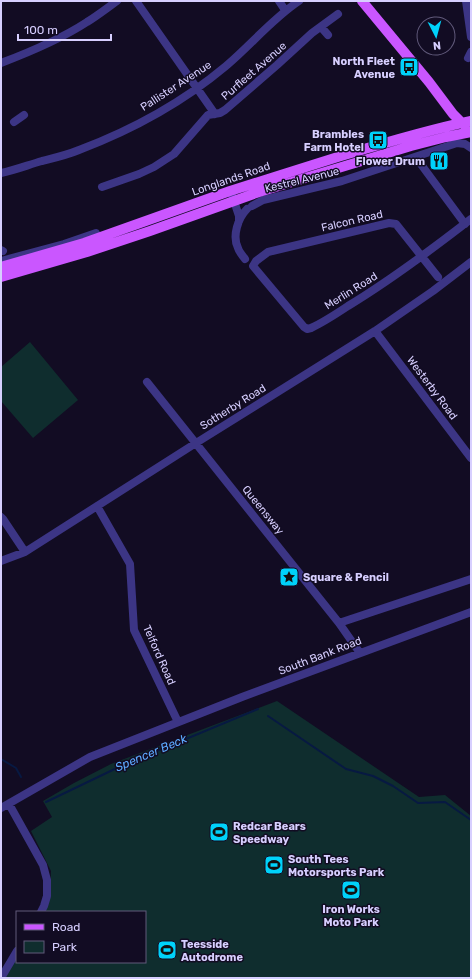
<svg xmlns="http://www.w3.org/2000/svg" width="472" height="979" font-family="Rubik,sans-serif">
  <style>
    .green { fill: #0f2d2e }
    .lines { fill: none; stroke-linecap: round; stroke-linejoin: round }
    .stream { stroke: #071942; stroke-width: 2 }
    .minor { stroke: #3c3585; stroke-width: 8 }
    .major { stroke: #ca56ff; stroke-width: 10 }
    .labels { text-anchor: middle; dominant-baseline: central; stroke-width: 3; stroke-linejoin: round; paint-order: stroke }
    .poi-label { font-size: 11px; font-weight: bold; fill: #d7cfff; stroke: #120c23; text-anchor: start }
    .street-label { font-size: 11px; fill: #d7cfff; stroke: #120c23 }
    .water-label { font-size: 12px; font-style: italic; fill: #5daaff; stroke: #120c23 }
  </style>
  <rect width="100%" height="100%" fill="#120c23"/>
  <path class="green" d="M30,342L78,400L33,438L1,401V367Z
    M277,701L419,797L445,795L471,816V978H5L17,955V962H145V912H39L50,891L51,871L31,831L52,817L43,801L74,783L111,764Z"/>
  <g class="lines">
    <path class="stream" d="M268,716L346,769L373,776L393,786L418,803L445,802L471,820
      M1,759L16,768L21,777
      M46,802L121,766L258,709"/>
    <path class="minor" d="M136,1L215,114
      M279,1L285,10
      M466,1L471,37
      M321,27L328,35
      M468,58L471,52
      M1,63C30,52 61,39 87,22C97,16 107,8 117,1
      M14,122L24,115
      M416,157L420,163L465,224
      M1,173C15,170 28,165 42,161C54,158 67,155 79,150C132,130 183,102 226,66C251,45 272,19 299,1
      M102,187L139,174L154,167L174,154L208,115L220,113L225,110L277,65L312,33L338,14
      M232,195L239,216V221
      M252,206L263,200L342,181L457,143L465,144L471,148
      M1,250L3,251
      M245,259C243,256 239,252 238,248C232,236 238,218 247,209
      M1,261L64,244L96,233
      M438,277L396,224L389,223L268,252L256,261L253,266L304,327L307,329L311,328C324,322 336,314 348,306C391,280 431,250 471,219
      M375,331L471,458
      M147,382L339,623L360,653
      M97,506L130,564L134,630L178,722
      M1,517L3,519L25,552
      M1,561L25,552L196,443L375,331L433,291L471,262
      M339,623L471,579
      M9,804L43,865L47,880V896L44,906L41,912
      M1,808L90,757L242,697L471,612
      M1,978L17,951"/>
    <path class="major" d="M362,1L429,82L453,114L465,126
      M1,267L84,243L230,191C267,179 304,168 341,156C384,143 427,130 471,121
      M1,277L87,252L150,231L259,192L411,146L446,137L471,132"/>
  </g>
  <defs>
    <g id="bus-square" transform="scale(1)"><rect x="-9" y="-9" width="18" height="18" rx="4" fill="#00d2fa" stroke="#120c23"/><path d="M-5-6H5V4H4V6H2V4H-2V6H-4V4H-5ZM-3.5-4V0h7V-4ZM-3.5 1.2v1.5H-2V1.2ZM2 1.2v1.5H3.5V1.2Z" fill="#111"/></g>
    <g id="restaurant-square" transform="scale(1)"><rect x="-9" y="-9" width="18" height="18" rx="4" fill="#00d2fa" stroke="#120c23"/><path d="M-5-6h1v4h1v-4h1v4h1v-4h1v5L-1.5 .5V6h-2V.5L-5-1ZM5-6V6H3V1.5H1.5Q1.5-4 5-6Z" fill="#111"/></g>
    <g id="sight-square" transform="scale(1)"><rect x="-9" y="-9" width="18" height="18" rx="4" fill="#00d2fa" stroke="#120c23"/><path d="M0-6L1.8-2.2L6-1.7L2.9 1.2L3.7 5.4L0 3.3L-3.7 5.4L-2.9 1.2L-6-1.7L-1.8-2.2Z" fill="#111"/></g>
    <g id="stadium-square" transform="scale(1)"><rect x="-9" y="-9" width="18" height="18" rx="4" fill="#00d2fa" stroke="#120c23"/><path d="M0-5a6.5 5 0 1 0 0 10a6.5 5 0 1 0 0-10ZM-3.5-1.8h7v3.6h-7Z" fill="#111"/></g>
  </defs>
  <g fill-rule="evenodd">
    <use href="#bus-square" x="409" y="67"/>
    <use href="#bus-square" x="378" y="140"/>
    <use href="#restaurant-square" x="439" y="161"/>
    <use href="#sight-square" x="289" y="577"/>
    <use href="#stadium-square" x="219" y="832"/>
    <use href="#stadium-square" x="274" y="865"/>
    <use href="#stadium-square" x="351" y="890"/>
    <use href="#stadium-square" x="167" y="950"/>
  </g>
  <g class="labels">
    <g class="poi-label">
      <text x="395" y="61" text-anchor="end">North Fleet<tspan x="395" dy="13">Avenue</tspan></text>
      <text x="364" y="134" text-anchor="end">Brambles<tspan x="364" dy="13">Farm Hotel</tspan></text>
      <text x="425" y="161" text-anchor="end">Flower Drum</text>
      <text x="303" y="577">Square &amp; Pencil</text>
      <text x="233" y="826">Redcar Bears<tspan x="233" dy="13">Speedway</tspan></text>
      <text x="288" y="859">South Tees<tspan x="288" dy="13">Motorsports Park</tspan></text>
      <text x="351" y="909" text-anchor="middle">Iron Works<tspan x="351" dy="13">Moto Park</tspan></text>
      <text x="181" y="944">Teesside<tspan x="181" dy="13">Autodrome</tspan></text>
    </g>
    <g class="street-label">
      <text transform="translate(254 71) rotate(-41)">Purfleet Avenue</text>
      <text transform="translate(176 86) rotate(-33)">Pallister Avenue</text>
      <text transform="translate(231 179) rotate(-19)">Longlands Road</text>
      <text transform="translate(302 180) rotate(-14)">Kestrel Avenue</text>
      <text transform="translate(352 221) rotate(-13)">Falcon Road</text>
      <text transform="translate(351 291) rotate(-32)">Merlin Road</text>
      <text transform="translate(432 388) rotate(53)">Westerby Road</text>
      <text transform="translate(233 407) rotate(-32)">Sotherby Road</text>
      <text transform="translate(263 510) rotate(51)">Queensway</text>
      <text transform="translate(159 655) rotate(66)">Telford Road</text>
      <text transform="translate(320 656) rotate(-21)">South Bank Road</text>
    </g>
    <g class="water-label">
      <text transform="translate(151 753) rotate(-23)">Spencer Beck</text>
    </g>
  </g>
  <rect width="472" height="979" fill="none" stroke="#d7cfff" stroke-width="4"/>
  <rect x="16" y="911" width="130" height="52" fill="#120c23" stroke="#615a7b"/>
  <rect x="24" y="924" width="20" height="6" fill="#ca56ff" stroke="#615a7b"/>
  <text x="52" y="931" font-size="12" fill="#d7cfff">Road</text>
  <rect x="24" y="941" width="20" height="12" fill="#0f2d2e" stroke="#615a7b"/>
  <text x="52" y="951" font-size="12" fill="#d7cfff">Park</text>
  <g transform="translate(436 36) rotate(174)"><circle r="19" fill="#120c23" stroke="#615a7b"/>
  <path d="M0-3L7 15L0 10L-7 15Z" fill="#00d2fa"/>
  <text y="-6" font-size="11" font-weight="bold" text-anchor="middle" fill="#d7cfff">N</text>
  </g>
  <path d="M18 34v6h93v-6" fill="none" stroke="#d7cfff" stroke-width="2"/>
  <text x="24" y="34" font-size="12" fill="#d7cfff" stroke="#120c23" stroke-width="3" paint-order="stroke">100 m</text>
</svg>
